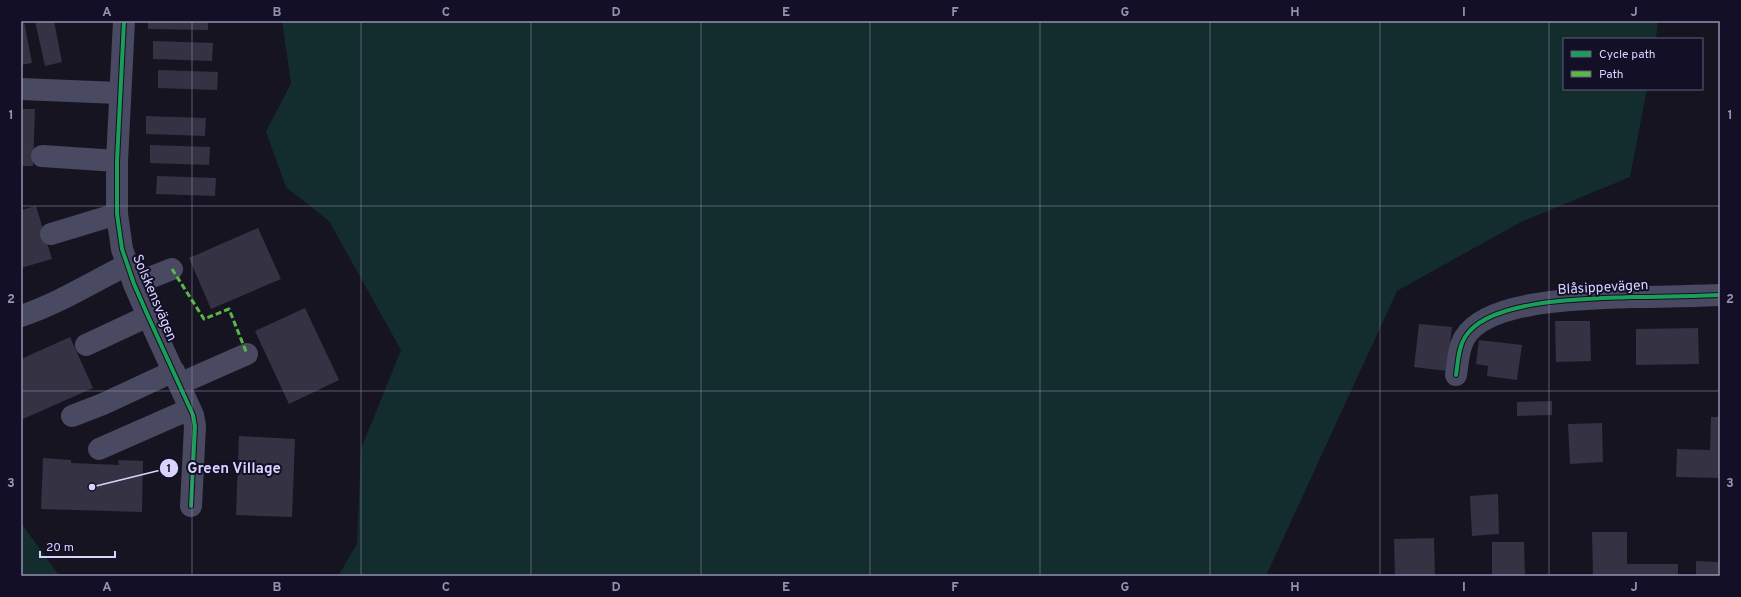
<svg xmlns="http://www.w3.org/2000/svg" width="1741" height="597" font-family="Overpass,sans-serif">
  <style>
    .green { fill: #132c2d }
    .building { fill: #343243 }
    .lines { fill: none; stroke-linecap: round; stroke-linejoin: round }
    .minor { stroke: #4a4962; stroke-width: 22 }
    .quiet { stroke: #58b947; stroke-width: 3; stroke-dasharray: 6 3; stroke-linecap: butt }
    .cycleway-casing { stroke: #130f26; stroke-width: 6 }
    .cycleway { stroke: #1a9f57; stroke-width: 4 }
    .grid { fill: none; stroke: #9591b1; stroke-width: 1; stroke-opacity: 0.55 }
    .labels { text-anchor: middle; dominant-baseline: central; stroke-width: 4; stroke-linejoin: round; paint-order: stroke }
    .street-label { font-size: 14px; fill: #d9d4ff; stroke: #130f26 }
    .leader { fill: none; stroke: #d9d4ff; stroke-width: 1.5 }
    .callout-dot { fill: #d9d4ff; stroke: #130f26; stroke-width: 1.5 }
    .mark-label { font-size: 12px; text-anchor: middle; font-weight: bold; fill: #111 }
    .callout-label { font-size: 15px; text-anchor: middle; font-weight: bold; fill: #d9d4ff; stroke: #130f26; stroke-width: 4; stroke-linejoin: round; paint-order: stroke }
    .neatline { fill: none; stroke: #9591b1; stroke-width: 1.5 }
    .grid-label { font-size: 13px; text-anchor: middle; font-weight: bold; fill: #9591b1 }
  </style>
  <rect width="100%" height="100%" fill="#161421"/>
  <path class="green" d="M282,21H1658L1656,39H1564V89H1647L1630,177L1521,222L1397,291L1266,576H338L357,544L361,449L401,350L329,221L286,187L266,132L291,83Z
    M21,523L58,574L70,576H21Z"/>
  <path class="building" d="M21,21H24L32,63L21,65Z
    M35,21H54L62,62L45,66Z
    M148,21H208V30L148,29Z
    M153,41L213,43L212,61L153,59Z
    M158,70L218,72L217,90L158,88Z
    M21,109H35L33,166H21Z
    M146,116L206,118L205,136L146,134Z
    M150,145L210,147L209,165L150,163Z
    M157,176L216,178L215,196L156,194Z
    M36,206L52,259L21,268V210Z
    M258,228L281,279L211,309L189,258Z
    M305,308L339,380L289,404L255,331Z
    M1555,321H1590L1591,361L1556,362Z
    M1419,324L1452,327L1447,371L1414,367Z
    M1698,328L1699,364L1636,365V329Z
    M70,337L93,388L23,419L21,414V359Z
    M1479,340L1522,345L1517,380L1487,376L1488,366L1476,364Z
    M1552,401V415L1517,416V402Z
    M1711,417H1720V478L1676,477L1677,449L1710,450Z
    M1602,423L1603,462L1570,464L1568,424Z
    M239,436L295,439L292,517L236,515Z
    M43,458L71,460V463L119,465L118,460L143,461L142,512L41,509Z
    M1498,494L1499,534L1472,536L1470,496Z
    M1592,532H1627V564H1678V576H1593Z
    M1434,538L1435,576H1395L1394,539Z
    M1492,542H1524L1525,576H1492Z
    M1696,561L1719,562L1718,576H1696Z"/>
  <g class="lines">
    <path class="minor" d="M124,21L117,161V214L122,249L134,284L148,316L193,415L195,426L191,506
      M21,89L119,93
      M42,156L117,161
      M51,234L117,214
      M134,284L172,269
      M21,316C58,304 92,282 127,265
      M86,345L148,316
      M1456,375C1458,363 1458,348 1465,337C1489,298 1591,299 1632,297C1661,297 1691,296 1720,295
      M179,384L247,354
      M72,416L103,404L174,371
      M99,449L190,409"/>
    <path class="quiet" d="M172,269L204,319L229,309L247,354"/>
    <g class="cycleway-casing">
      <path id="cycleway" d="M124,21L117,161V214L122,249L134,284L148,316L193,415L195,426L191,506
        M1456,375C1458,363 1458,348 1465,337C1489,298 1591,299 1632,297C1661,297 1691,296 1720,295"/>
    </g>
    <use href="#cycleway" class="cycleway"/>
  </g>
  <path class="grid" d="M192,21V576M361,21V576M531,21V576M701,21V576M870,21V576M1040,21V576M1210,21V576M1380,21V576M1549,21V576M21,206H1720M21,391H1720"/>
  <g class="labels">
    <g class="street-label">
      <text transform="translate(1603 288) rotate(-3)">Blåsippevägen</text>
      <text transform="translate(154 298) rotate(67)">Solskensvägen</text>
    </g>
  </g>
  <path class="leader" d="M92 487L169 468"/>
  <g class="callout-dot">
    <circle cx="92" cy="487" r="4"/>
    <circle cx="169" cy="468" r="10"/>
  </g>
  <g class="mark-label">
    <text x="169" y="472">1</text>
  </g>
  <g class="callout-label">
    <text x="234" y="473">Green Village</text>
  </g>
  <rect width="1741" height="597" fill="none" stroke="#130f26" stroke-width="44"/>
  <rect x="1563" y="38" width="140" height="52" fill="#130f26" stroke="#625e7d"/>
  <rect x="1571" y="51" width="20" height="6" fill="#1a9f57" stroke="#625e7d"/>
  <text x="1599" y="58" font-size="12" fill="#d9d4ff">Cycle path</text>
  <rect x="1571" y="71" width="20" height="6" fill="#58b947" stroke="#625e7d"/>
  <text x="1599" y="78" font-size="12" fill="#d9d4ff">Path</text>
  <path d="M40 551v6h75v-6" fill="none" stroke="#d9d4ff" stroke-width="2"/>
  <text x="46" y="551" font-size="12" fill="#d9d4ff" stroke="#130f26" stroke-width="3" paint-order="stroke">20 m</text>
  <rect x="22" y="22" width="1697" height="553" class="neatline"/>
  <g class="grid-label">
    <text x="107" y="16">A</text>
    <text x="277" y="16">B</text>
    <text x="446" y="16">C</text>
    <text x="616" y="16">D</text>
    <text x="786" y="16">E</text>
    <text x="955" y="16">F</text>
    <text x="1125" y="16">G</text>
    <text x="1295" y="16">H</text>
    <text x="1464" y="16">I</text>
    <text x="1634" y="16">J</text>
    <text x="11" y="119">1</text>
    <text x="1730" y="119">1</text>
    <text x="11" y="303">2</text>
    <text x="1730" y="303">2</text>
    <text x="11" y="487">3</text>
    <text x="1730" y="487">3</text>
    <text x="107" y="591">A</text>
    <text x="277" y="591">B</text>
    <text x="446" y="591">C</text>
    <text x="616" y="591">D</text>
    <text x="786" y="591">E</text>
    <text x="955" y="591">F</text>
    <text x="1125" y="591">G</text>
    <text x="1295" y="591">H</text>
    <text x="1464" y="591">I</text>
    <text x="1634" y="591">J</text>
  </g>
</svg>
